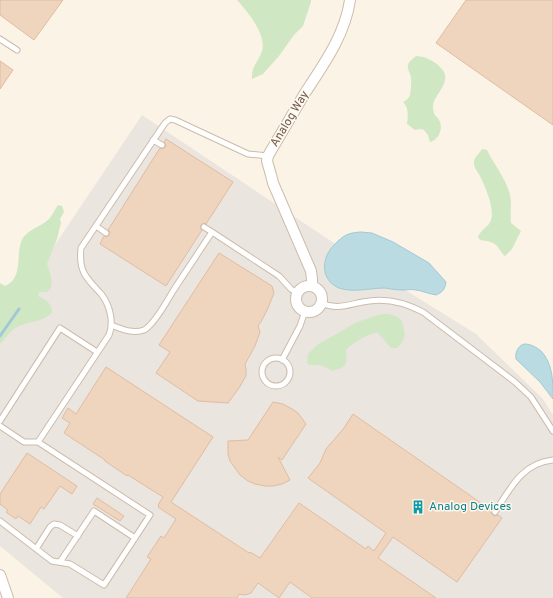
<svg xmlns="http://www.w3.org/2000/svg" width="553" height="598" font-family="Overpass,sans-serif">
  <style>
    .industrial { fill: #ebe5df }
    .green { fill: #d0e7c4 }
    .water { fill: #bbdbe3; stroke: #a1c9d4 }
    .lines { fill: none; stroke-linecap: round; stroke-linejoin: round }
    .stream { stroke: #a1c9d4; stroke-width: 3 }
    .building { fill: #efd4be; stroke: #e0bca0 }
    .service-casing { stroke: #ccbcac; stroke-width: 7 }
    .minor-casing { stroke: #ccbcac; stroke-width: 12 }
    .service { stroke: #fff; stroke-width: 5 }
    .minor { stroke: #fff; stroke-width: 10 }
    .labels { text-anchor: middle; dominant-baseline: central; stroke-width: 3; stroke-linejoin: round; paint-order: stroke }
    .street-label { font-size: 12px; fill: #725b4c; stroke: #fef7eb }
    .culture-label { font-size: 12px; fill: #0d838f; stroke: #fef7eb; text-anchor: start }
  </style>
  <rect width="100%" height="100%" fill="#fbf3e5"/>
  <path class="industrial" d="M142,115L394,283L476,334L543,399L553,415V598H63L0,546V327Z"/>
  <path class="green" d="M237,0H311V2L303,26L294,35L279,56L263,74L252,79C251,66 258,63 262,51C267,35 247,11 237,0Z
    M416,56C424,56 432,60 438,65C440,67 443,70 444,72C450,84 433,96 433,106C433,117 438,116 440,122C443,130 438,140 430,142L428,135L424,130L420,129L415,130L407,124C408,116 409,108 403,102C411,98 410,95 411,87C411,82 412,79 410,74C409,71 407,69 408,65C409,61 413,59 416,56Z
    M482,149L487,150C494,165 506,178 510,195C512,204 510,213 511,223L521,231L512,249L505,256C501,253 500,249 496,245C492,241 486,241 480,240L478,237C480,230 489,227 491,220C495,209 485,186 480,176C478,172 473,167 474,162C474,157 480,153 482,149Z
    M58,205L62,206L64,212L60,219L61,223L57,239L47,264C49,271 57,288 46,292C44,292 41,292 39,292L38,296C46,300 52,303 52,313C43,322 30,321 19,326C11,329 6,338 0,344V283L5,286C23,278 16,257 21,242C26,229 42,227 50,218C53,214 55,209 58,205Z
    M381,314C389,314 396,314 402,321C405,334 407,338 397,348H391L378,333C370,332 351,344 346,350C347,365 348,367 332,371C323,365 320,365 310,365L307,363L308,354L318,344L333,336L355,323L360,321Z"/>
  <path class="water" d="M361,232L372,233L393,242L429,263L446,282C445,289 443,292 436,295C429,294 423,291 416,290C412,289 407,290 403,290C397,290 391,289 385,288C370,288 353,293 339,288C320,280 321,258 334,245C344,235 347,233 361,232Z
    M524,344C531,344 536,347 541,351C553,364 553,381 553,399L540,382L516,359C515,352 518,346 524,344Z"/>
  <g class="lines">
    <path class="stream" d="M0,336L19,309"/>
  </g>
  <path class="building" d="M0,0H63L34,40L0,15Z
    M466,0H553V125L436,43Z
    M0,61L13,70L0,89Z
    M166,139L233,182L206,224L204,223L201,225L200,227L202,230L166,286L100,244L104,236L107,237L109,235L110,232L108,230L160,148L162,149L165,147L166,145L164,142Z
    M219,253L272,286L274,293L268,308L262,320L258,326L260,332L255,346L245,364L246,370V376L239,388L228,403L198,401L156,373L170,352L159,345Z
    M106,367L213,437L171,502L249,553L250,552L260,558L299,503L366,549L368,546L374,551L386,533L308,478L320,463L326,449L344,428L353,414L491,510V513L493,515L495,516L498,515L502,518L457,582L393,537L378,558L436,598H312L290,582L279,598L258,583L251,593L245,595L239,594L237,598H126L151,559L147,557L161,536L164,538L176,519L158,507L159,505H158L163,497L128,475L127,476L105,461V460L64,433L70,423L62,418L68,408L76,414Z
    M273,402L283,404L292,409L298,413L306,424L282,460L278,457L290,480L282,484L273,486H265L255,484L248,481L240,475L230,461L228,454V441L248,440Z
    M27,453L77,486L72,494L60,486L44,509L41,507L30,524L18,516L16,519L6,512L8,510L0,504V494Z
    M97,498L124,516L120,521L93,504Z"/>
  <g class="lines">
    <g class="service-casing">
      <path id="service" d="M0,39L17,50
        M153,140L162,145
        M96,226L106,233
        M204,227L212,232
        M321,303C339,311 351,303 369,301C388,298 406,303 423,312L515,382L531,397L553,431
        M111,325C121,329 133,334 144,330C154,325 167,301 173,291C186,271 199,252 212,232L279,276L291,289L297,293
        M262 372a14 14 0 1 1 28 0a14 14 0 1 1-28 0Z
        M282,360L300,326L305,311
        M0,421L60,328L97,352
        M0,426L24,442H38
        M495,512C510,489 522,463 553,460
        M0,521L52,561L70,564L104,585L150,515L38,442L109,335C114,322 110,306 102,295C96,288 89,282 84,273C80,265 80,257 81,248L165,123L170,119L175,120L248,154L268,156
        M36,549L50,527L54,524L60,525L78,536
        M60,562L94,511L135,538"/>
    </g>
    <g class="minor-casing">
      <path id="minor" d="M312,286V279L311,271L273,183L271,175L267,161L268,156L272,149C283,130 294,112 305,93C324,64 345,35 350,0
        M296 299a13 13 0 1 1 26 0a13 13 0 1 1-26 0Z
        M0,575L8,598"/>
    </g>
    <use href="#service" class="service"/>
    <use href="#minor" class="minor"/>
  </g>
  <defs>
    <g id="building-bare" transform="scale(1.08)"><path d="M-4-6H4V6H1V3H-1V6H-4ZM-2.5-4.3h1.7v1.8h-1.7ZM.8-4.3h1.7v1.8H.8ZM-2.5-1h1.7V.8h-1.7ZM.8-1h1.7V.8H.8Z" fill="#0f9aa8" stroke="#fef7eb" stroke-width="2.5" paint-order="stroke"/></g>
  </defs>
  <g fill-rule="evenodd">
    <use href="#building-bare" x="418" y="507"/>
  </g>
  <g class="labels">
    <g class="street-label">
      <text transform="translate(290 119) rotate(-59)">Analog Way</text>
    </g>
    <g class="culture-label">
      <text x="429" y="507">Analog Devices</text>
    </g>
  </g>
</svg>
